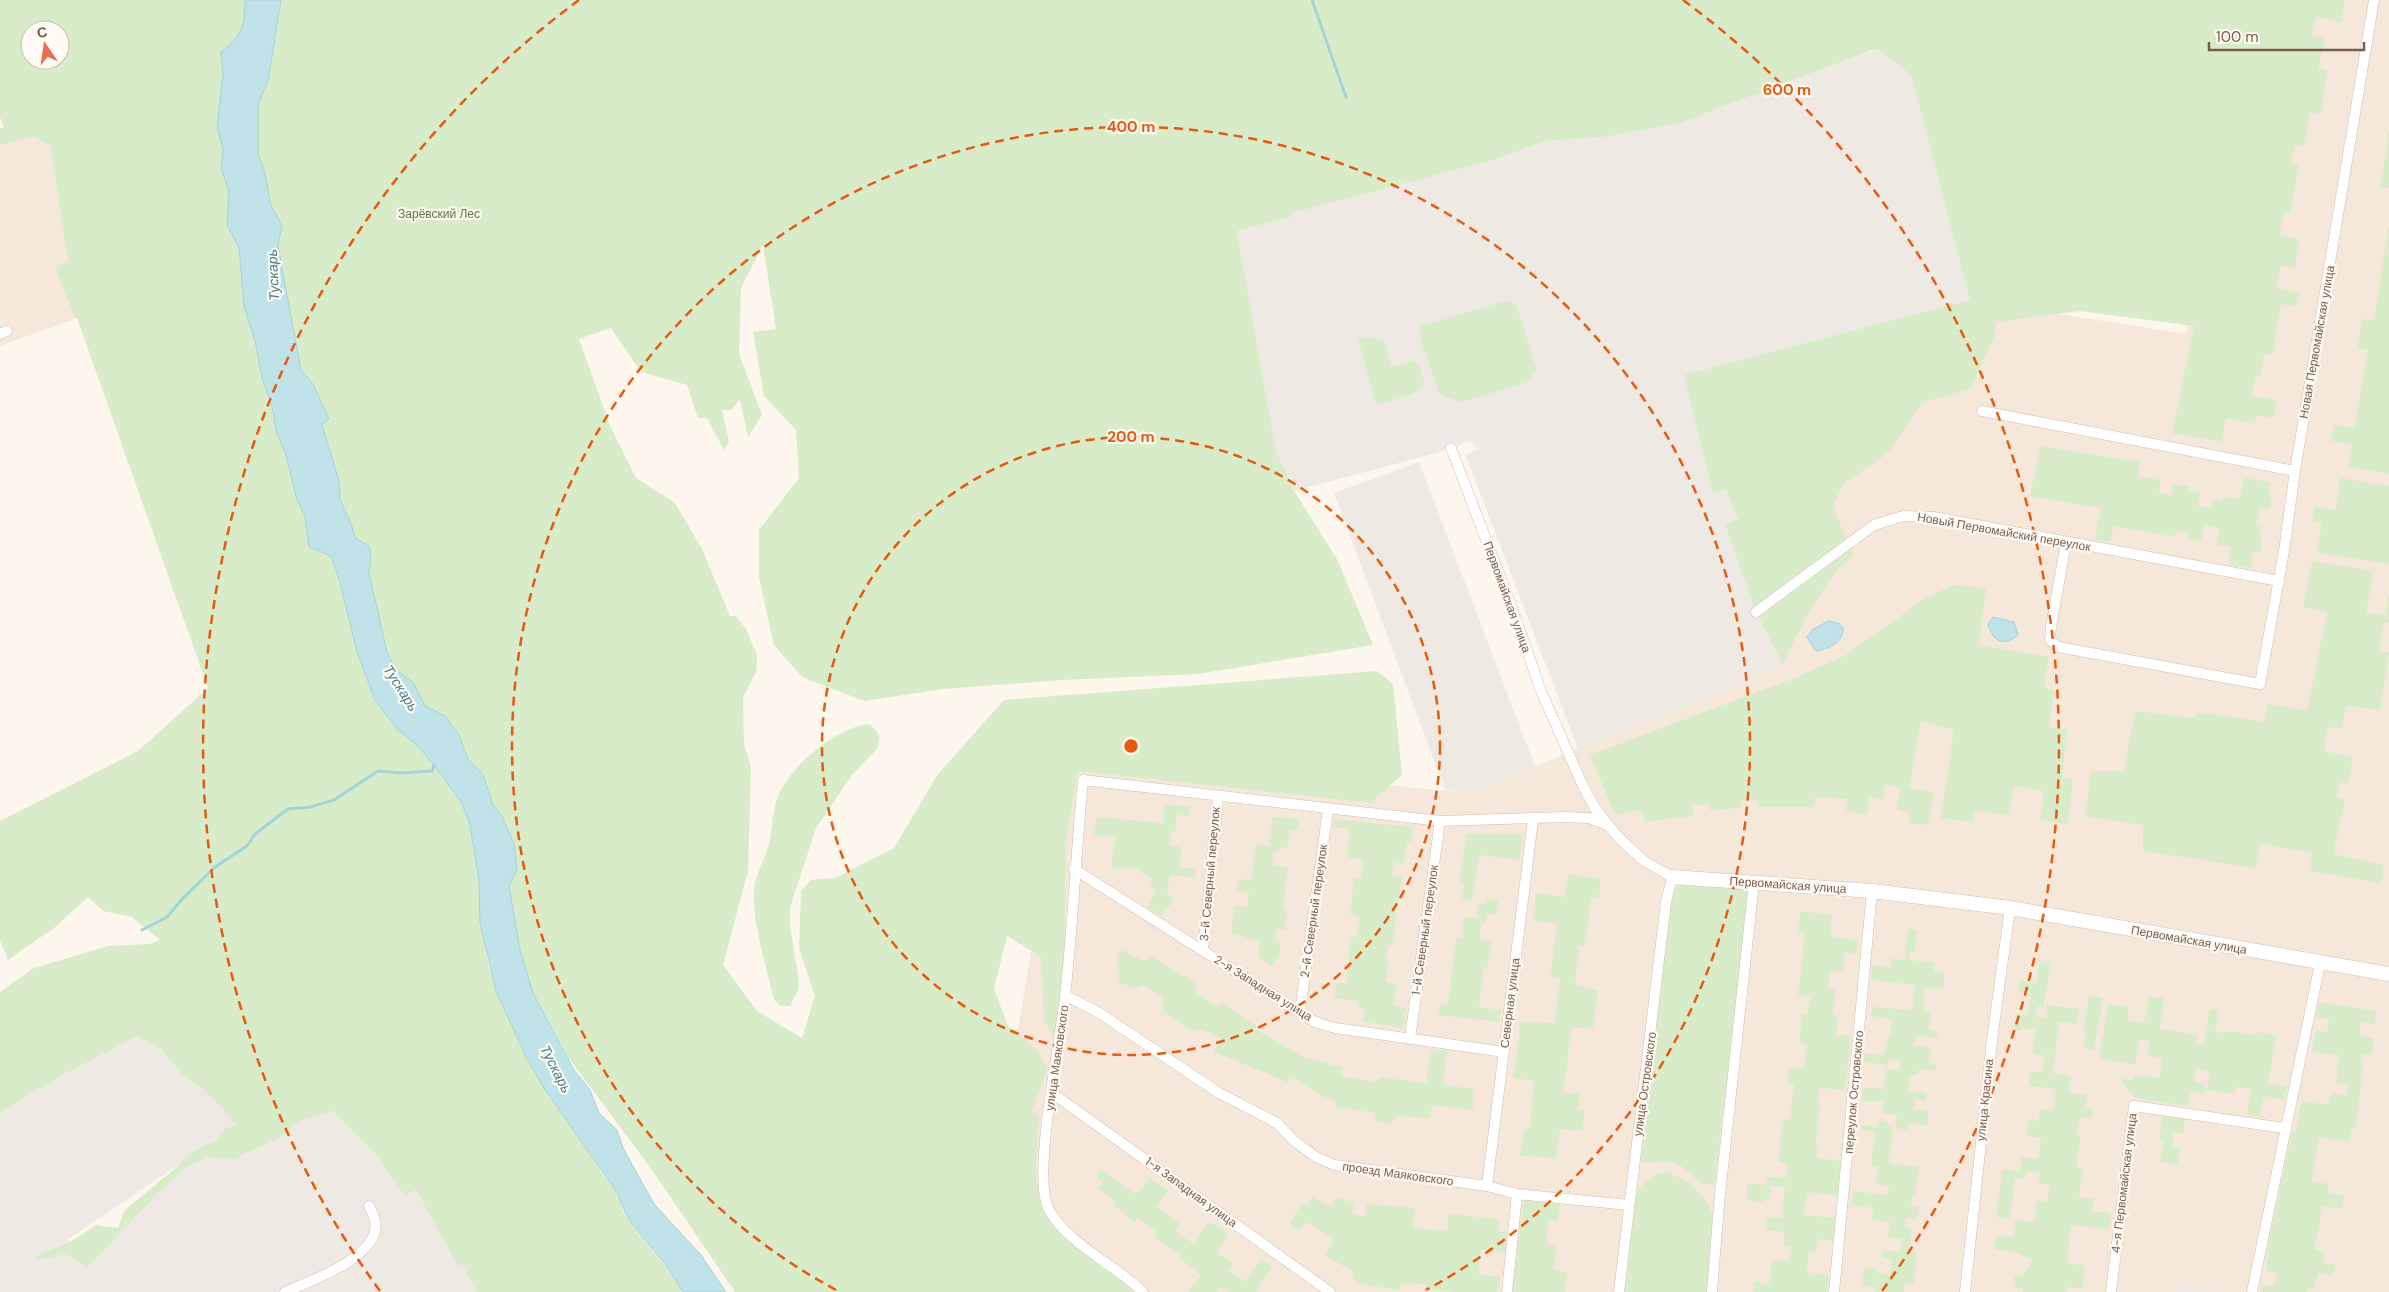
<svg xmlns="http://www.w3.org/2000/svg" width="2389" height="1292" font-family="'DM Sans',sans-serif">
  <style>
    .residential { fill: #f5e8da }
    .industrial { fill: #efe9e4 }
    .green { fill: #d8ecc9; fill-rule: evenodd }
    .water { fill: #bfe3e8; stroke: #a5d3da }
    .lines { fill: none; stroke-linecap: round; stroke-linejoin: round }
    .stream { stroke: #a5d3da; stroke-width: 3 }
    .street-casing { stroke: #d1beb0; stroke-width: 11 }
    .secondary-casing { stroke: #d6c0b0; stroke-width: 15 }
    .street { stroke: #fff; stroke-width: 10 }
    .secondary { stroke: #fff; stroke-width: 14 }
    .ring { fill: none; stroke: #e8590c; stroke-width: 2.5; stroke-dasharray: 9 6 }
    .labels { text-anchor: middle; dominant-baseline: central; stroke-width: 4.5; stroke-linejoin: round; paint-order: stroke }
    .park-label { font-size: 12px; fill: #537a41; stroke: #fffaf3 }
    .street-label { font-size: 12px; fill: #7a5c4d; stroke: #fffaf3 }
    .water-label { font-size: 14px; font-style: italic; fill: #437c86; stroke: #fffaf3 }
    .centre { fill: #e8590c; stroke: #fffaf3; stroke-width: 2.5 }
    .ring-label { font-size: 15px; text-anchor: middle; font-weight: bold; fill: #e8590c; stroke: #fffaf3; stroke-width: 4.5; stroke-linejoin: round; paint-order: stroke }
  </style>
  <rect width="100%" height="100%" fill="#fdf6ec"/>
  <path class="residential" d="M2232,0H2389V1292H1035L990,1201L1063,755L1470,793L1783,665L1871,326L1970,300L2186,334Z
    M33,137L50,145L77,318L0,346V145Z"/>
  <path class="industrial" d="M1878,49L1911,75L1970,300L1871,326L1713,492L1726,488L1738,519L1725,525L1756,612L1783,665L1578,749L1466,456L1477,449L1470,441L1444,451L1294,491L1276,451L1237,231L1292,217L1291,213L1490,161L1546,141L1603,137Z
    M1419,462L1535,766L1470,793L1445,790L1334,493Z
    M137,1036L162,1050L181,1073L210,1096L238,1125L68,1239V1256L88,1266L159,1192L187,1167L207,1158L234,1159L279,1138L300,1121L332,1111L378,1157L405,1196L416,1190L458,1265L462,1264L476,1292H0V1112L59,1077Z
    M2182,1284L2202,1288L2219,1292H2173Z"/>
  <path class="green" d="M0,0H245C244,28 243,34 221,52L223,75L217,127L223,149L221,168L229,192L227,225L239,248L241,276L262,378L272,406L276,430L287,458L296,497L305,517L309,547L331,556L340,582L357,652L375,700L397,729L416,744L434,765L461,802L470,824L479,882L480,923L488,962L496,991L518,1039L601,1172L618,1194L622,1210L638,1234L666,1266L683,1292H476L462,1264L458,1266L416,1190L405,1196L378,1157L332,1111L300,1121L279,1138L234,1159L207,1158L187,1167L159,1192L88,1267L65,1254L45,1259L33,1258L73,1240L96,1225L118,1228L125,1210L178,1166L191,1152L219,1139L218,1138L226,1128L237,1125L210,1096L181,1073L162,1050L137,1036L59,1077L0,1112V992L34,968L108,946L149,944L160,940L132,917L103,911L88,897L54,928L8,960L0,940V821L138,751L208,688L77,318H75L55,267L68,261L50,145L33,137L0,145V129L4,127L0,117ZM30,30H60V60H30Z
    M281,0H2345L2342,22L2316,17L2312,34L2325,38L2318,68L2327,70L2321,115L2310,113L2305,146L2295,145L2291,163L2299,164L2290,214H2284L2280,235L2299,239L2295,268L2281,266L2277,288L2299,293L2296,306L2281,304L2273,355L2264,354L2260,376H2255L2251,396L2277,400L2274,418L2256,415L2255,424L2226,418L2221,442L2172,433L2194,326L2080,311L1996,322L1995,335L1970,389L1923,402L1887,454L1844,483L1833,506L1853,555C1825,578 1798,631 1783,665L1756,612L1725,525L1738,519L1726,489L1713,493L1684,375L1970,300L1911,75L1878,49L1872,50L1679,123L1603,137L1546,141L1490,161L1292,213V217L1237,231L1276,451L1294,491L1337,559L1373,645L1198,674L1062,680L943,689L864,701L802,677L774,645L759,578V530L799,478L796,430L764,396L753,332L776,329L763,245L741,288L739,354L762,415L748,437L740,399L731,410H722L729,442L724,450L707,418H698L687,385L641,372L611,328L579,339L611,428L636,478L675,503L702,549L730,616H736L746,629L757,655V663L756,672L743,697L744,745L751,767L748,871L723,965L757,1011L802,1038L815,996L799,948L801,891L811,880L835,878L894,848L938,774L1004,700L1377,671L1393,684L1402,775L1371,803L1078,771L1066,842L1064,977L1057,1045L1044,1019L1041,957L1007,936L994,989L1008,1026L1037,1050L1047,1069L1032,1112L1039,1114C1038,1138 1034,1168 1038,1191C1044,1239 1102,1262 1134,1292H735L652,1170L568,1057L533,993L520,951L509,886L517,869L502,816L493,805L483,775L468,759L459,735L445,716L425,706L413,682L396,670L387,652L369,573L371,554L368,546L355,538L352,526L340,499L339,481L322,423L329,418L313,384L301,371L278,246L282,225L271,206L265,173L258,154V104L268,81Z
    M2389,130V188L2380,187Z
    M2389,223V474L2348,467L2352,444L2331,441L2334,425L2354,428L2368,350L2358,348L2362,319L2374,320Z
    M1505,301H1512L1517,307L1537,370L1528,382L1461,402L1439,394L1419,335L1421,326Z
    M1371,337L1384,341L1392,367L1412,361L1418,364C1420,369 1424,377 1424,383C1424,395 1387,401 1378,404L1375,401L1358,339Z
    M2040,446L2140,462L2138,476L2161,480L2159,493L2171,495L2173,484L2189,486V490L2200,492L2198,506L2210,508L2212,499L2222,501L2223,497L2240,499L2244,478L2270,482L2269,498L2272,499L2270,509L2259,508L2257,525L2261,526L2259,537H2262L2260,553L2253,552L2251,568L2229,565L2231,547L2216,545L2220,528L2204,524L2201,541L2186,539L2187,533L2176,531L2174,537L2114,526L2110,542L2095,539L2101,508L2030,496Z
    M2340,478L2389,486V564L2317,553L2322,522L2312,521L2314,507L2336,510Z
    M2312,561L2373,571L2366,613L2385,615L2389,594V623L2384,622L2379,651L2389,652L2380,710L2346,706L2341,729L2328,727L2324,751L2353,757L2348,783L2340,782L2337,798L2345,800L2333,854L2384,865L2381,883L2310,871L2312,853L2260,843L2255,868L2143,851V825L2085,817L2091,771H2124L2135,711L2195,718L2198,712L2264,722L2268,704L2307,710L2327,612L2303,607Z
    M1955,585L1986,588L1979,645L2049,657L2044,688L2054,691L2049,727L2067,730L2062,777L2073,780L2068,824L2040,820L2044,791L2014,786L2009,815L1975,811L1972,822L1941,818L1954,730L1921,721L1909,788L1934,792L1928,825L1909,823L1910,813L1897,810L1900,787L1885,785L1883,799L1869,797L1867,815L1846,811L1848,799L1815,797L1814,807H1759L1757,800L1741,801L1742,808L1710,810L1709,804L1693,806V816L1645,822L1642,810L1615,815L1590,755L1792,679L1844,656L1927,597Z
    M869,724L876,730L880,738L877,749L852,775L816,828L790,908V926L799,981L798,990L790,1006H781L774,1000C767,969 752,922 754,891C755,875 764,862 768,847C772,833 772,817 776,802C786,769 834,728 869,724Z
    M1165,804L1190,807L1189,816L1177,815L1175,832H1171L1169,845L1181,847L1180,867L1196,869L1195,878L1170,875L1167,894L1175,898L1162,916L1147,907L1156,891L1150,886L1153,880L1134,868L1111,867L1115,837L1094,835L1097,817L1163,823Z
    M1272,817L1299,819L1298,830L1290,829L1288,848L1280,847L1279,852H1274L1272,865L1288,867L1283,908L1287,909L1285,930L1276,929L1275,941L1281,942L1278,959H1275L1274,967L1258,957L1260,941C1248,939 1243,935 1231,934L1234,906L1247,907L1249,892L1237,890L1238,879L1251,880L1256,844L1270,846Z
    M1334,819L1413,827L1412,842L1407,841L1404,863H1394L1392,875L1402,876L1392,946H1388L1386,959L1389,960L1386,982L1396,984L1394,1005L1406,1008L1403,1028L1363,1022L1365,1008L1358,1007V1001L1335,998L1336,983H1346L1351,937H1357L1359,916L1350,914L1354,878H1361L1363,860L1347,857L1350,829L1333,827Z
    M1466,834H1522L1520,860L1479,855L1472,900L1462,899L1464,884L1459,883Z
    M1568,874L1601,879L1599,898L1591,897L1585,946H1579L1575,985L1598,990L1593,1029L1572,1027L1563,1092L1580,1094L1578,1109L1585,1110L1582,1131L1560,1129L1556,1158L1520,1156L1523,1134L1530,1126L1534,1081L1513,1078L1521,1022L1554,1023L1560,979L1550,977L1557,924L1533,921L1536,893L1564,897Z
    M1684,882L1750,887L1714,1185C1693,1185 1694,1171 1677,1164C1665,1159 1654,1163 1642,1163L1639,1156L1670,904L1675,889Z
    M1487,899L1498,900L1496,915L1487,914L1486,923H1481L1480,939L1491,941L1488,967H1484L1479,1007L1501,1010L1500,1022L1438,1015L1440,1004L1448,1005L1456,937L1462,938L1464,917L1477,918L1478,903H1486Z
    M1800,911L1832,915L1830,937L1859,940L1857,954L1845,953L1843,972L1830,971L1828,989L1836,990L1833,1014L1838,1015L1836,1034L1851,1036L1845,1090L1820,1088L1818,1103H1820L1816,1143L1818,1144L1817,1158L1841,1161L1837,1196L1807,1192L1804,1215L1835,1218L1833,1241L1818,1239L1816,1252L1809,1251L1806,1272L1829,1275L1827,1292H1753L1754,1282L1769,1284L1772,1260L1789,1261L1791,1246L1783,1245L1784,1232L1765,1230L1767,1217L1782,1219L1785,1187L1771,1186L1769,1199H1765V1202L1746,1200L1748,1183L1765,1185L1767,1177L1786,1178L1787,1163L1778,1162L1783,1119H1790L1794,1084L1788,1083L1789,1067L1804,1068L1807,1044L1799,1043L1802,1014H1808L1810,997L1798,995L1805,934L1798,933Z
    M1908,929L1917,930L1915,951H1910L1909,960L1935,963L1934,972L1945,973L1943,989L1925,988L1923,1009L1931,1011L1929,1030L1938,1031L1937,1038L1916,1036L1914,1045L1931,1047L1929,1063L1936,1064V1071L1919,1069L1918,1075H1910L1909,1091L1927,1093L1926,1100L1915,1099L1914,1109L1929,1111L1927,1126L1909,1124L1908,1130L1896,1128L1897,1115L1882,1114L1883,1101H1861L1863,1087L1884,1089L1886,1069L1900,1070V1061L1888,1060V1065L1864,1062L1865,1053L1885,1055L1887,1037H1890L1892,1019L1871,1016L1872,1007L1912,1010L1915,985L1871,980L1873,965L1890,967L1891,958L1904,960Z
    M1121,950L1144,961L1152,956L1197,984L1194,991L1218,1007L1221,1003L1256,1025L1255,1029L1303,1057L1343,1068L1341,1076L1377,1082L1379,1077L1426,1083L1431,1049L1447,1051L1443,1085L1474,1089L1473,1110L1432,1105L1430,1118L1396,1116L1392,1124L1375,1121V1113L1336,1107L1335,1101L1319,1095L1294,1078L1287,1082L1214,1052L1219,1039L1203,1029L1192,1032L1162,1010V996L1143,985L1134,989L1119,982L1117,956Z
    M2039,960L2051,962L2043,1007L2037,1006L2036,1017L2046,1018L2047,1005L2079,1009L2077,1024L2059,1022L2053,1073L2071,1076L2069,1093L2087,1095L2086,1107L2093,1108L2092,1118L2080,1117L2077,1136L2081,1137L2076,1168L2083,1169L2079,1197L2094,1199L2092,1211L2111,1213L2109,1230L2071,1225L2067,1263L2085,1266L2083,1289L2067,1287L2066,1292H2023V1288L2014,1287V1275L2023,1276L2033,1260L2011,1251L1994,1250L1995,1236L2014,1237L2015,1220L2034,1222L2037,1201L2047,1202L2050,1185L2039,1184L2040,1173L2026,1172L2025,1179L2015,1178L2010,1219L1996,1217L2002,1169L2020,1171L2022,1157L2038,1159L2041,1138L2026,1136L2028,1120L2039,1121L2040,1109L2053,1111L2056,1089L2029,1086L2030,1071L2042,1072L2044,1055L2033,1054L2035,1030L2021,1028V1031L2014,1030L2016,1014L2028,1015L2030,993L2018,991L2019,981L2037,983Z
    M2089,995L2103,998L2094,1050L2083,1048L2086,1032L2083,1031Z
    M2149,997L2164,998L2160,1029L2197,1035V1044L2204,1045L2210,1009L2218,1010L2215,1032L2226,1033L2227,1031L2255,1035L2256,1032L2276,1035L2268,1082L2287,1087L2285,1100L2264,1096L2260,1116L2247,1115L2251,1089L2236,1087L2235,1094L2207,1090L2210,1071L2196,1069L2194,1082L2206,1084L2204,1094L2191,1092L2188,1106L2135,1098L2123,1083V1078L2133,1080L2134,1075L2159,1078L2163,1058L2148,1056L2150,1041L2139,1040L2135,1065L2099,1058L2108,1004L2129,1007L2127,1020L2144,1023Z
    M2319,1002L2376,1011L2375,1024L2361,1022L2359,1035L2374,1038L2372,1054L2362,1053L2360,1063L2363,1064L2356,1128L2352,1127L2349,1142L2319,1137L2312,1181L2329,1184L2327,1192L2344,1196L2342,1209L2323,1206L2314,1249L2325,1252L2323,1262L2335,1265L2333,1275L2318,1273L2314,1290L2308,1289L2307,1292H2262L2261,1284L2274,1286L2277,1273L2267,1271L2268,1247L2292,1131H2296L2301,1101L2329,1105L2331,1093L2346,1095L2348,1085L2336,1083L2339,1055L2312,1052L2316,1031L2327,1032L2329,1019L2316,1017Z
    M2163,1116L2185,1119L2183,1134L2174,1133L2172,1146L2180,1147L2177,1165L2160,1162L2163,1142L2159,1141Z
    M1879,1121L1887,1122V1126L1893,1127L1889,1163L1919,1167L1915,1197H1912L1911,1206L1919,1207L1917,1219L1906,1218L1905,1226L1912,1228L1909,1252L1917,1253L1914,1284L1905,1283L1904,1292H1875L1876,1287L1862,1286L1864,1268L1877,1269V1273L1890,1275L1892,1259L1882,1257L1883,1250L1900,1252L1902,1239L1888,1237L1890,1222L1872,1220L1873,1208L1851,1205L1853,1191L1888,1195L1889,1186L1876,1184L1878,1167L1871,1166L1875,1132L1861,1130L1862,1125L1878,1127Z
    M1099,1168L1136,1194L1150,1178L1168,1191L1157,1207L1181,1223L1176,1232L1194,1244L1209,1221L1228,1234L1217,1253L1233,1263L1228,1271L1244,1282L1261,1259L1272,1267L1257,1290L1258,1292H1229L1221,1287L1216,1292H1188L1201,1275L1178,1257L1179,1255L1154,1237L1156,1232L1138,1218L1134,1222L1113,1204L1115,1201L1098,1189L1103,1183L1097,1178Z
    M1666,1172C1689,1179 1710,1197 1714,1222C1716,1237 1709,1275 1707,1292H1625L1634,1202C1640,1184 1647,1176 1666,1172Z
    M1312,1197L1331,1206L1336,1198L1354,1202L1352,1214L1365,1216L1367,1204L1415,1208L1413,1228L1447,1231L1449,1214L1499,1219L1498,1231L1507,1232L1505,1253L1481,1250L1478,1274L1500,1277L1498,1292H1456L1425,1289V1284L1401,1283L1400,1290L1363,1285L1352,1279L1355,1273L1325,1255L1334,1239L1306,1222L1300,1231L1289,1224L1302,1202L1308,1205Z
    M1524,1200L1560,1203L1558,1220H1549L1546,1243L1557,1245L1554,1270L1567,1272L1565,1292H1512Z"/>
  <path class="water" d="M245,0H281L268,81L258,104V154L265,173L271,206L282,225L278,246L301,370L313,384L329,419L322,424L339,481L340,499L352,526L355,538L369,546L371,554L369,573L387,652L396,670L413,682L425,706L445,716L459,735L468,759L483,775L493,805L502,816L514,844L517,869L509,886L520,950L533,993L574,1070L590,1090L599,1113L617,1130L623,1148L654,1204L701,1255L726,1292H683C677,1283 672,1274 666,1265C647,1241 626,1224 618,1194L544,1088L526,1057L496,991L480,923L479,881L470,824L461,802L434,765L416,744L397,729L375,700L357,652L340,582L331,556L309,547L305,517L296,497L287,458L276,430L272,406L262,378L255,341L244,306L239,248L227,225L229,192L221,168L223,149L217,127L223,75L221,52C243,34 244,28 245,0Z
    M1993,617L2014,622L2018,635C2003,647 1993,642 1988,624Z
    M1828,621L1838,623L1843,627C1844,643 1830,648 1816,651L1807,637L1812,630Z"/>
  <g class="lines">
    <path class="stream" d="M1312,0L1346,97
      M142,930L167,917L184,897L215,867L247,846L255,834L288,809L310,807L334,800L378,771L401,773L432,771L434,765"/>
    <g class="street-casing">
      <path id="street" d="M0,334L7,331
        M1982,411L2295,471
        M1451,448L1511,605L1541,691L1583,786L1596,810L1618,837L1644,861L1672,877L1666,902L1619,1292
        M2066,543L2051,627L2050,640L2058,647L2260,684L2284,551L2295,471L2374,0
        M1756,612L1874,525L1903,516L1934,517L2279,581
        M1074,869L1315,1022L1335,1028L1504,1052
        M1203,951L1218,797
        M1065,995L1101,1014L1219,1093L1277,1123L1294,1141L1316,1157L1335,1165L1487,1186L1517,1194L1629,1205
        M1300,1011L1328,810
        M1410,1038L1440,821
        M1052,1093L1330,1292
        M1487,1186L1533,820
        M285,1292C310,1281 383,1256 375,1220C374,1216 371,1210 369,1206
        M1143,1292C1115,1265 1068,1244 1049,1210C1031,1177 1061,1040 1065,996C1073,924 1076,852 1083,780L1440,821L1566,817L1589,818L1607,825
        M1507,1292L1517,1194
        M1712,1292L1719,1204L1754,882
        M1834,1292L1872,891
        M1965,1292L1992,1040L2010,908
        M2111,1292L2134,1106L2284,1128
        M2252,1292L2320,964"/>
    </g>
    <g class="secondary-casing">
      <path id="secondary" d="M1672,877L1872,891L2010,908L2389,974"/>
    </g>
    <use href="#street" class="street"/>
    <use href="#secondary" class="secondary"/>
  </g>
  <g class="ring">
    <circle cx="1131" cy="746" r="309"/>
    <path d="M836 1290A619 619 0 1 1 1426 1290"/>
    <path d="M380 1291A928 928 0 0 1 579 0M1683 0A928 928 0 0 1 1882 1291"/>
  </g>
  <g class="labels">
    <g class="park-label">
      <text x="439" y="214">Зарёвский Лес</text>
    </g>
    <g class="street-label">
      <text transform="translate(2317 342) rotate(-80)">Новая Первомайская улица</text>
      <text transform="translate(2004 532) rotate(10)">Новый Первомайский переулок</text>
      <text transform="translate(1507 597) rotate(70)">Первомайская улица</text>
      <text transform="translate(1210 874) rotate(-85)">3-й Северный переулок</text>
      <text transform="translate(1788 885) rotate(4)">Первомайская улица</text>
      <text transform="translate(1314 911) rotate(-82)">2-й Северный переулок</text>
      <text transform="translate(1425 930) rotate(-82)">1-й Северный переулок</text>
      <text transform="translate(2189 940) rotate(10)">Первомайская улица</text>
      <text transform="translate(1263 988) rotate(32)">2-я Западная улица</text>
      <text transform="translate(1510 1003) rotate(-83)">Северная улица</text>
      <text transform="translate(1057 1058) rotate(-82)">улица Маяковского</text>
      <text transform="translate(1645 1084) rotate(-82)">улица Островского</text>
      <text transform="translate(1854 1092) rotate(-85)">переулок Островского</text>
      <text transform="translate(1985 1100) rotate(-84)">улица Красина</text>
      <text transform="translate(1398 1174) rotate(8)">проезд Маяковского</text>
      <text transform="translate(2124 1183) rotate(-83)">4-я Первомайская улица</text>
      <text transform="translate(1191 1192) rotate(36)">1-я Западная улица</text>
    </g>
    <g class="water-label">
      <text transform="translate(273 275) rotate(-93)">Тускарь</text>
      <text transform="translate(401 688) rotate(57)">Тускарь</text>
      <text transform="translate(556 1069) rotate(63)">Тускарь</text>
    </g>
  </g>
  <circle cx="1131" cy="746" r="8" class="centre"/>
  <g class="ring-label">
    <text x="1787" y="95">600 m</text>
    <text x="1131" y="132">400 m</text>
    <text x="1131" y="442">200 m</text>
  </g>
  <g transform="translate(45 45) rotate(347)"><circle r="24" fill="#fffaf3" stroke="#cabbb1"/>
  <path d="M0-4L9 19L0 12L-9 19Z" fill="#e76f51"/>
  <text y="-8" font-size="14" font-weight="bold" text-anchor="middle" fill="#7a5c4d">С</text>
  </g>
  <path d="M2209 42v8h155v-8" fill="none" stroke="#7a5c4d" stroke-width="2.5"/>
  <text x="2216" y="42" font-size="15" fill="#7a5c4d" stroke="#fffaf3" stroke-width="4" paint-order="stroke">100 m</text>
</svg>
